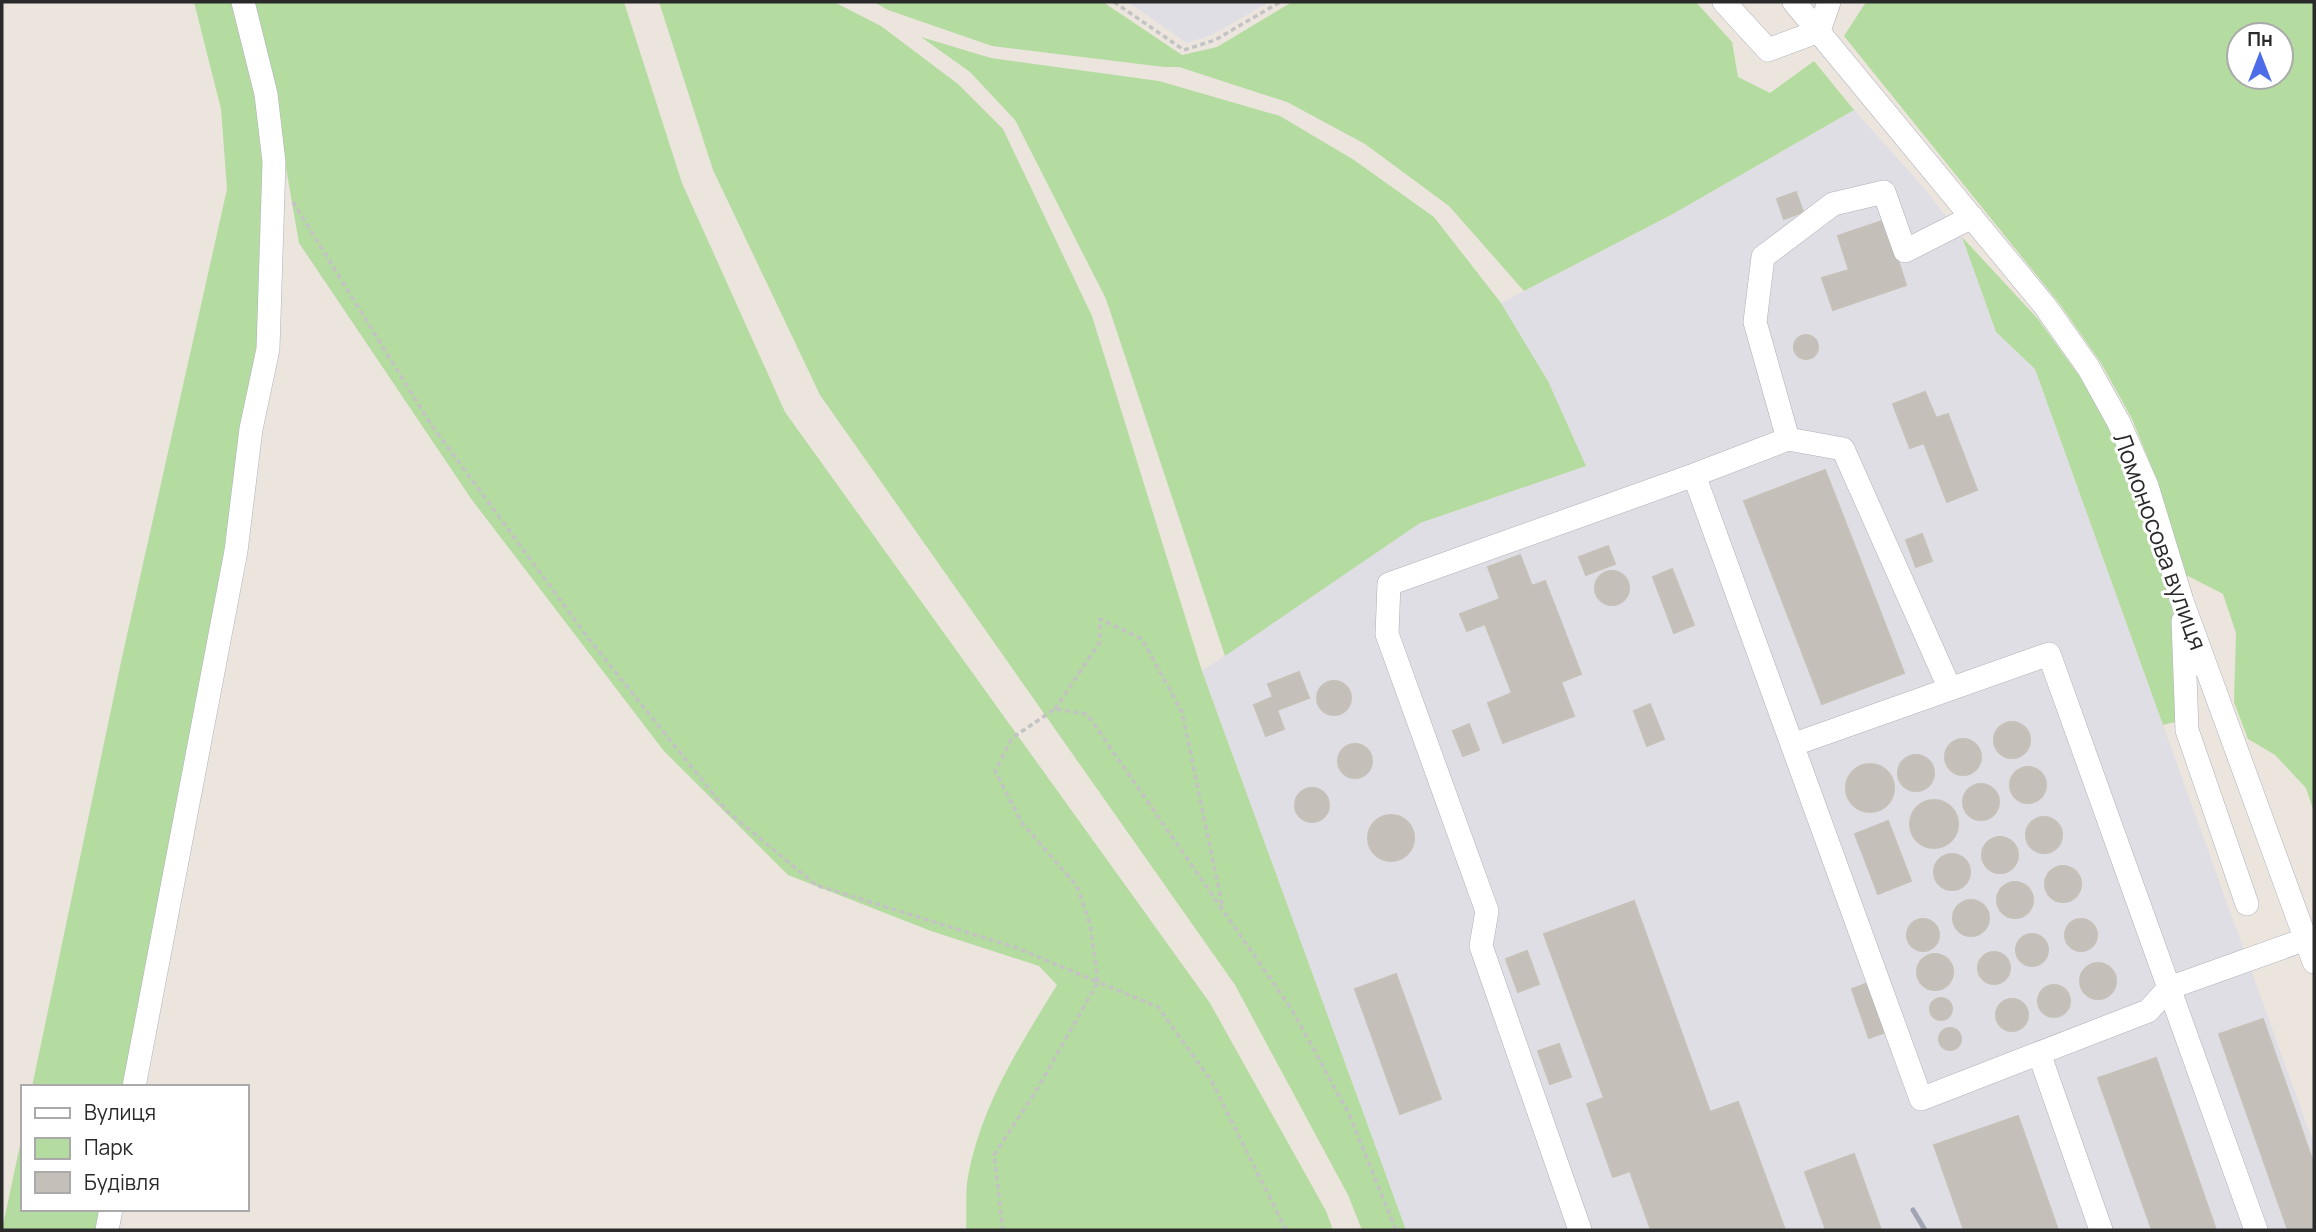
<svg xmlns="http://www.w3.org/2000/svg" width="2316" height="1232" font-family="Manrope,sans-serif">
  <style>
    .industrial { fill: #dfdee4 }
    .green { fill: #b5dca0; fill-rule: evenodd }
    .building { fill: #c4bfb9; stroke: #c6c1b8; stroke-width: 2 }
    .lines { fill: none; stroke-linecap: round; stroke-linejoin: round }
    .minor-casing { stroke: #aeb0b9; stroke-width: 24 }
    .path { stroke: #c3c3c3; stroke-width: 3.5; stroke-dasharray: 5 3.5; stroke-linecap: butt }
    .minor { stroke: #fff; stroke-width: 23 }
    .rail { stroke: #a1a4b3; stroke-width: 5 }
    .labels { text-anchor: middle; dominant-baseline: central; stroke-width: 6; stroke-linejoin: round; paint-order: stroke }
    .street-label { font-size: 24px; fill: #2a2a2a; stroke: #fff }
  </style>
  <rect width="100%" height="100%" fill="#ebe5de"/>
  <path class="industrial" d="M1128,2H1269L1214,34L1187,43Z
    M1854,110L1923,187L1962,237L1996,332L2035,369L2314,1145V1230H1406L1202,671L1420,523L1585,466L1548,381L1501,303L1671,215Z"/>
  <path class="green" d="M194,2H235L259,96L265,165L260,347L230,547L126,1087H32L121,662L227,189L221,109Z
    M252,2H624L682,183L785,412L1210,1003L1326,1211L1333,1230H966C967,1213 965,1193 968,1176C982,1104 1019,1047 1057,985L1039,966L931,931L788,875L663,750L472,500L299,243L274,99Z
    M659,2H834L881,26L958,84L1003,129L1092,316L1202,671L1406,1230H1362L1348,1195L1235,985L820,395L713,170Z
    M874,2H1103L1182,55L1217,47L1292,2H1696L1732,42L1738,77L1770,93L1814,61L1854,110L1671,215L1524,291L1449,206L1365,144L1287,102L1179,67H1164L992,46L888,10Z
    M1866,2H2314V812L2306,788L2275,755L2248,739L2234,702L2236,633L2223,594L2186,575L2158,483L2132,419L2101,363L2059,303L1844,36ZM2239,35H2281V77H2239Z
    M921,37L991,58L1159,81L1280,116L1354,160L1434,217L1501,303L1548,381L1586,466L1420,523L1225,656L1106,299L1015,120L970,72Z
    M1962,237L2038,319L2085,384L2110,431L2137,494L2172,601L2179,721L2163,725L2035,369L1996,332Z
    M23,1131V1209H102L98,1230H2Z"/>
  <path class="building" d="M1796,192L1803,212L1784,219L1777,199Z
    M1885,220L1906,285L1833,310L1822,278L1849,270L1838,236Z
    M1794 347a12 12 0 1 1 24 0a12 12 0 1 1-24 0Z
    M1925,392L1936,418L1948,414L1977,490L1947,502L1924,443L1910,448L1893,404Z
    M1825,470L1904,673L1822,704L1744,501Z
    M1922,534L1932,561L1916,567L1906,540Z
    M1608,546L1615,564L1586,575L1579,557Z
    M1520,555L1532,586L1545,581L1581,674L1561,682L1574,716L1503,743L1488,703L1512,693L1485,624L1467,631L1460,614L1500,599L1488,567Z
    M1672,569L1694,625L1674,633L1653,577Z
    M1595 588a17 17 0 1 1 34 0a17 17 0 1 1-34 0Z
    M1299,672L1309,698L1277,710L1284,729L1266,736L1254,705L1273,697L1268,684Z
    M1317 698a17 17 0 1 1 34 0a17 17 0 1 1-34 0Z
    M1650,704L1664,739L1647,746L1634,711Z
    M1994 740a18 18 0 1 1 36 0a18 18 0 1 1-36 0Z
    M1469,724L1479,750L1463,756L1453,731Z
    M1945 757a18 18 0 1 1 36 0a18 18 0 1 1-36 0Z
    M1338 761a17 17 0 1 1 34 0a17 17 0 1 1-34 0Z
    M1898 773a18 18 0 1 1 36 0a18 18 0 1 1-36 0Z
    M1846 788a24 24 0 1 1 48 0a24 24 0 1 1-48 0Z
    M2010 785a18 18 0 1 1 36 0a18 18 0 1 1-36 0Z
    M1963 802a18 18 0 1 1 36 0a18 18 0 1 1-36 0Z
    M1295 805a17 17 0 1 1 34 0a17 17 0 1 1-34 0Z
    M1910 824a24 24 0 1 1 48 0a24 24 0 1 1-48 0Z
    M1368 838a23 23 0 1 1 46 0a23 23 0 1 1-46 0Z
    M2026 835a18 18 0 1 1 36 0a18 18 0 1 1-36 0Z
    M1888,821L1911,881L1878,894L1855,834Z
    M1982 855a18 18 0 1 1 36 0a18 18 0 1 1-36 0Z
    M1934 872a18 18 0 1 1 36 0a18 18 0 1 1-36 0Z
    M2045 884a18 18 0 1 1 36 0a18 18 0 1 1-36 0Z
    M1997 900a18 18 0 1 1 36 0a18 18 0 1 1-36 0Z
    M1953 918a18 18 0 1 1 36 0a18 18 0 1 1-36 0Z
    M1634,901L1710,1112L1738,1102L1785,1230H1651L1630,1171L1613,1177L1587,1104L1604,1098L1544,934Z
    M2065 935a16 16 0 1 1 32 0a16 16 0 1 1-32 0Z
    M1907 935a16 16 0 1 1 32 0a16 16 0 1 1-32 0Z
    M2016 950a16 16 0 1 1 32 0a16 16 0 1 1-32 0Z
    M1527,951L1539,984L1518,992L1506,959Z
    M1978 968a16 16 0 1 1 32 0a16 16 0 1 1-32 0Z
    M1917 972a18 18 0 1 1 36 0a18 18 0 1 1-36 0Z
    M2080 981a18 18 0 1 1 36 0a18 18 0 1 1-36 0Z
    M1396,974L1441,1099L1400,1114L1355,989Z
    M1868,983L1886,1032L1869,1038L1852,989Z
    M2038 1001a16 16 0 1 1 32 0a16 16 0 1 1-32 0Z
    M1930 1009a11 11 0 1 1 22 0a11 11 0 1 1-22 0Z
    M1996 1015a16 16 0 1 1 32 0a16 16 0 1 1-32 0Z
    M2263,1019L2314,1165V1230H2288L2219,1034Z
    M1939 1039a11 11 0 1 1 22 0a11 11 0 1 1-22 0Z
    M1559,1044L1571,1077L1550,1084L1538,1051Z
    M2156,1058L2216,1230H2152L2098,1078Z
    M2018,1116L2058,1230H1964L1934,1145Z
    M1854,1154L1881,1230H1826L1805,1172Z"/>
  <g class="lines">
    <g class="minor-casing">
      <path id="minor" d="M1724,2L1768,50L1819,31L1829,2
        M1794,2L2045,306L2088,367L2119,423L2147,486L2182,601L2314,962
        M1788,439L1755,322L1763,257L1833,204L1884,192L1905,251L1972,217
        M2183,621L2187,730L2247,904
        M1950,689L1843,449L1788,439L1694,475L1921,1099L2148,1011L2169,988L2306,939
        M1792,745L2049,654L2256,1230
        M2039,1053L2101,1230
        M134,1087L236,551L251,429L268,349L274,162L266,94L243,2
        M107,1230L111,1209
        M1580,1230L1481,946L1487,911L1387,634L1389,584L1694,475"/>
    </g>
    <path class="path" d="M1114,2L1184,50L1215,40L1280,2
      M293,202L430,423L589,639L727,811L816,885L1017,948L1098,982L1036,1091L994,1155L1003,1230
      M1055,709L1100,642V619L1142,639L1182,712L1223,909
      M1286,1230L1212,1082L1158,1007L1098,982L1090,924L1077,886L1022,823L995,771L1012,738L1055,709L1087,714L1292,1010L1349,1114L1396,1230"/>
    <use href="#minor" class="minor"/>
    <path class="rail" d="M1913,1210L1925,1230"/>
  </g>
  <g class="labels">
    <g class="street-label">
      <text transform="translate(2161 541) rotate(70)">Ломоносова вулиця</text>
    </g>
  </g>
  <rect width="2316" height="1232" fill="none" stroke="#2a2a2a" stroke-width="7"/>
  <rect x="21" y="1085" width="228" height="126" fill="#ffffff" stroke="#aaaaaa" stroke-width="2"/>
  <rect x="35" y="1108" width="35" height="10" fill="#ffffff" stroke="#aaaaaa" stroke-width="2"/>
  <text x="84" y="1120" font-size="21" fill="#2a2a2a">Вулиця</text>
  <rect x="35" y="1138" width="35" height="21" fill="#b5dca0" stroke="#aaaaaa" stroke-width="2"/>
  <text x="84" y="1155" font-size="21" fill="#2a2a2a">Парк</text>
  <rect x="35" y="1172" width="35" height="21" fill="#c4bfb9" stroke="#aaaaaa" stroke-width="2"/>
  <text x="84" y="1190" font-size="21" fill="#2a2a2a">Будівля</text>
  <g transform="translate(2260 56)"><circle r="33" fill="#ffffff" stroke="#aaaaaa" stroke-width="2"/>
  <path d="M0-5L12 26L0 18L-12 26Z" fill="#4d6de8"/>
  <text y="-10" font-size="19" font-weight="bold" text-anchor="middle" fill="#2a2a2a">Пн</text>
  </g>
</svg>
